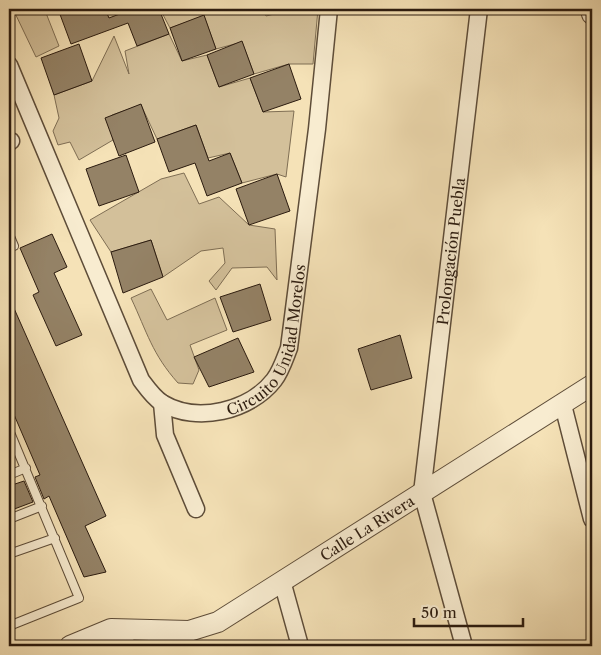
<svg xmlns="http://www.w3.org/2000/svg" width="601" height="655" font-family="'Libre Caslon Text',serif">
  <style>
    .green { fill: #d3c09a; stroke: #7f6e54 }
    .building { fill: #948266; stroke: #2b1b0f }
    .lines { fill: none; stroke-linecap: round; stroke-linejoin: round }
    .service-casing { stroke: #5e4d39; stroke-width: 10 }
    .minor-casing { stroke: #5e4d39; stroke-width: 19 }
    .tertiary-casing { stroke: #5e4d39; stroke-width: 22 }
    .service { stroke: #f8ecd0; stroke-width: 8 }
    .minor { stroke: #f8ecd0; stroke-width: 16 }
    .tertiary { stroke: #f8ecd0; stroke-width: 20 }
    .labels { text-anchor: middle; dominant-baseline: central; stroke-width: 4.5; stroke-linejoin: round; paint-order: stroke }
    .street-label { font-size: 15px; fill: #2b1b0f; stroke: #f8ecd0 }
  </style>
  <rect width="100%" height="100%" fill="#f5e2b7"/>
  <filter id="stains"><feTurbulence type="fractalNoise" baseFrequency=".004" numOctaves="4"/><feColorMatrix values="0 0 0 0 .2 0 0 0 0 .09 0 0 0 0 .02 0 0 0 .5 -.17"/></filter>
  <radialGradient id="worn" r=".72"><stop offset=".6" stop-color="#630" stop-opacity="0"/><stop offset="1" stop-color="#630" stop-opacity=".3"/></radialGradient>
  <path class="green" d="M13,9H52L46,13L59,46L36,57Z
    M105,9H133L124,12L113,29Z
    M160,9H263L266,16L294,9H318L313,64H289L254,74L242,42L216,49L204,16L170,28Z
    M169,34L182,61L207,55L219,87L250,78L263,112L294,111L286,177L277,174L242,183L230,153L208,158L196,125L157,139L141,105L112,115L113,140L79,160L70,142L58,145L53,131L59,118L54,95L92,81L114,36L129,74L125,51Z
    M184,173L199,204L219,197L249,225L275,229L277,280L267,267L232,268L216,290L209,281L225,263L223,248L201,251L163,277L151,240L111,252L90,220L161,179Z
    M151,289L167,320L215,298L227,330L190,345L199,370L193,384L178,383C152,354 147,332 131,298Z"/>
  <path class="building" d="M58,9H105L109,18L133,9H159L169,34L137,46L128,23L71,44Z
    M204,15L216,49L182,61L170,28Z
    M242,41L254,74L219,87L207,55Z
    M79,44L92,81L54,95L41,58Z
    M289,64L301,99L263,112L250,78Z
    M141,104L155,142L119,156L105,118Z
    M196,125L209,161L230,153L242,183L207,196L195,163L169,172L157,139Z
    M126,155L139,192L99,206L86,169Z
    M277,174L290,211L249,225L236,189Z
    M52,234L67,267L54,273L82,335L56,346L33,295L39,292L20,248Z
    M151,240L163,277L123,293L111,252Z
    M260,284L271,320L233,332L220,297Z
    M9,297L106,516L85,526L106,572L84,577L49,496L44,499L35,477L40,475L9,403Z
    M400,335L412,378L371,390L358,349Z
    M238,338L254,372L209,387L194,357Z
    M24,481L33,502L9,511V486Z"/>
  <g class="lines">
    <g class="service-casing">
      <path id="service" d="M9,234L14,246
        M9,430L79,598L9,626
        M9,475L26,468
        M9,519L42,506
        M9,554L55,538"/>
    </g>
    <g class="minor-casing">
      <g id="minor">
        <path id="s1" d="M9,65L141,380C147,388 153,397 162,403C197,424 250,411 274,380C281,371 285,358 289,348L317,129L329,9"/>
        <path d="M9,142L11,141"/>
        <path d="M162,403L165,435L196,509"/>
        <path d="M563,405L592,519"/>
        <path d="M282,581L300,646"/>
        <path id="s2" d="M464,646L422,493L479,9"/>
      </g>
    </g>
    <g class="tertiary-casing">
      <g id="tertiary">
        <path d="M591,9L592,14"/>
        <path id="s3" d="M70,646L111,629L189,631L218,622L592,385"/>
        <path d="M108,646L116,642L129,630"/>
      </g>
    </g>
    <use href="#service" class="service"/>
    <use href="#minor" class="minor"/>
    <use href="#tertiary" class="tertiary"/>
  </g>
  <g class="labels">
    <g class="street-label">
      <text stroke="none"><textPath href="#s2" startOffset="402">Prolongación Puebla</textPath></text>
      <text stroke="none"><textPath href="#s1" startOffset="528">Circuito Unidad Morelos</textPath></text>
      <text stroke="none"><textPath href="#s3" startOffset="329">Calle La Rivera</textPath></text>
    </g>
  </g>
  <rect width="601" height="655" fill="none" stroke="#f5e2b7" stroke-width="30"/>
  <rect x="10" y="10" width="581" height="635" fill="none" stroke="#2b1b0f" stroke-width="2.5"/>
  <rect x="15" y="15" width="571" height="625" fill="none" stroke="#2b1b0f"/>
  <path d="M414 618v8h109v-8" fill="none" stroke="#2b1b0f" stroke-width="2.5"/>
  <text x="421" y="618" font-size="15" fill="#2b1b0f" stroke="#f8ecd0" stroke-width="4" paint-order="stroke">50 m</text>
  <rect width="100%" height="100%" filter="url(#stains)"/>
  <rect width="100%" height="100%" fill="url(#worn)"/>
</svg>
